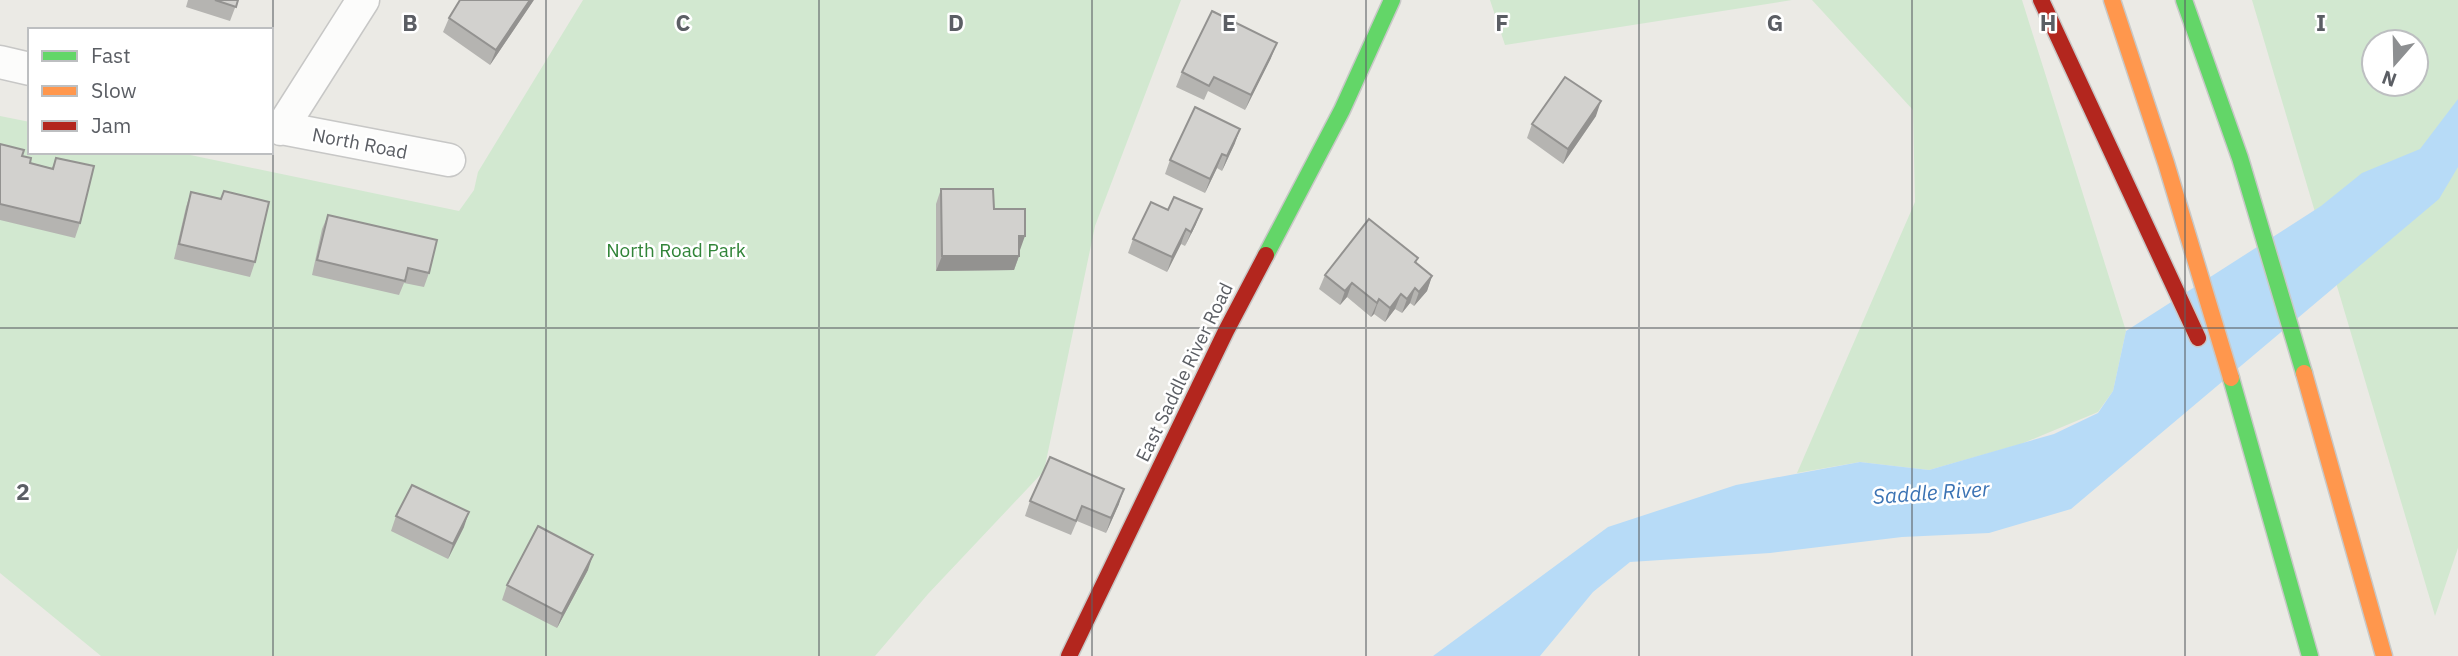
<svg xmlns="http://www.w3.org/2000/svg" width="2458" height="656" font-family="'IBM Plex Sans',sans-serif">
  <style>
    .green { fill: #d2e8d0; fill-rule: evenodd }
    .water { fill: #b7dbf7 }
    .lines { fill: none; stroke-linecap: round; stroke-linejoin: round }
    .street-casing { stroke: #c7c7c6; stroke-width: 35 }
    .fast-casing { stroke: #c8c8c7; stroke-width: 19 }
    .slow-casing { stroke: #c8c8c7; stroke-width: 19 }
    .jam-casing { stroke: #c8c8c7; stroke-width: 19 }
    .street { stroke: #fcfcfb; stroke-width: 32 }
    .fast { stroke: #63d668; stroke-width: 16 }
    .slow { stroke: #ff974d; stroke-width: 16 }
    .jam { stroke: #b3261e; stroke-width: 16 }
    .wall { fill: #b5b4b1 }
    .shaded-wall { fill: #939290 }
    .building { fill: #d2d1ce; stroke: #939290; stroke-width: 2 }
    .grid { fill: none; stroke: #5b5e64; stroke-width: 2; stroke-opacity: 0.55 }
    .labels { text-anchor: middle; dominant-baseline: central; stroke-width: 5; stroke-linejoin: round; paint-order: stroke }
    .street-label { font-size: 19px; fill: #5b5e64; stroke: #fff }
    .park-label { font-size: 19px; fill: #318438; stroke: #fff }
    .water-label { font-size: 21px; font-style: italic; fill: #3b73b4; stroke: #fff }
    .grid-label { font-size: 23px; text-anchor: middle; font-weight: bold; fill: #5b5e64; stroke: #fff; stroke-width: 5; stroke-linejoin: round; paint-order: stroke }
  </style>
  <rect width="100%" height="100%" fill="#ebeae5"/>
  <path class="green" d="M583,0H1181L1095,226L1044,471L928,594L875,656H101L0,573V116L30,122V152H176L459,211L474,190L478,172Z
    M1490,0H1792L1505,45Z
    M1812,0H2022L2126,331L2113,391L2098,412L2021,444L1929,470L1860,462L1797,473L1915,202L1913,110Z
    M2252,0H2458V548L2435,616ZM2374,42H2416V84H2374Z"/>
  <path class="water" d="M2458,99V167L2439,199L2071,509L1989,533L1902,537L1770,553L1630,562L1593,592L1540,656H1433L1608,527L1736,485L1860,462L1929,470L2054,434L2098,413L2113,391L2126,331L2321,206L2362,173L2420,149Z"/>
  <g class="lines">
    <g class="street-casing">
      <path id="street" d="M0,62L30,69
        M271,126L449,160
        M281,129L363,0"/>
    </g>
    <g class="fast-casing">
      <path id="fast" d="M2184,0L2240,158L2304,373
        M1266,255L1342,110L1392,0
        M2231,378L2310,656"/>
    </g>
    <g class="slow-casing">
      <path id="slow" d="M2112,0L2166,163L2231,378
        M2304,373L2384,656"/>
    </g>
    <g class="jam-casing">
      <path id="jam" d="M2041,0L2198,338
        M1069,656L1226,331L1266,255"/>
    </g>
    <use href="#street" class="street"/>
    <use href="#fast" class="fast"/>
    <use href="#slow" class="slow"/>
    <use href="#jam" class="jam"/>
  </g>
  <path class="wall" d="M188,0H238L230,21L186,7Z
    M533,1L490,65L443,32L449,18Z
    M1271,58L1245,110L1208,91L1204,100L1176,87L1182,72Z
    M1596,116L1563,164L1527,138L1532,124Z
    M1235,143L1222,171L1217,168L1205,193L1165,174L1170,160Z
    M0,144L30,163L52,168L56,158L80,223L75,238L0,220Z
    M941,189L994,209L1020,250L1019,256L1014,270L936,271V204Z
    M224,191L255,262L250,277L174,259L186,207L191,192L221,199Z
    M1168,210L1196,224L1185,246L1181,244L1167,272L1128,253L1133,239Z
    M328,215L429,273L424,287L404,283L399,295L312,275L322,229Z
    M1418,258L1416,263L1432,276L1427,291L1414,306L1410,303L1402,313L1395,309L1385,322L1374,314L1371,317L1347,297L1340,305L1319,289L1325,275Z
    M1030,501L1119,504L1106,533L1077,521L1071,535L1025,516Z
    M396,516L464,527L448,559L391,531Z
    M588,570L557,628L502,600L507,585Z"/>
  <path class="shaded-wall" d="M530,0H534L490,65L496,50Z
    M1277,43L1271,58L1245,110L1251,95Z
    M1601,101L1596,116L1563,164L1568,149Z
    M1240,129L1235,143L1222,171L1227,156Z
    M1222,154L1217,168L1205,193L1210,179Z
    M1202,209L1196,224L1185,246L1191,232Z
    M1186,229L1181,244L1167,272L1172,257Z
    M1019,236H1025L1020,250L1014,251Z
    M942,256H1019L1014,270L936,271Z
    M1432,276L1427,291L1414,306L1419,292Z
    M1352,283L1347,297L1340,305L1345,291Z
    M1415,288L1410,303L1402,313L1407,299Z
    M1401,294L1395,309L1385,322L1390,308Z
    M1379,299L1374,314L1371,317L1377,303Z
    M1124,489L1119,504L1106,533L1111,518Z
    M469,512L464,527L448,559L453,544Z
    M593,555L588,570L557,628L562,614Z"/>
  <path class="building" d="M215,0H238L236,7Z
    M460,0H530L496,50L449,18Z
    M1212,11L1277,43L1251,95L1214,77L1209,86L1182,72Z
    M1565,77L1601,101L1568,149L1532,124Z
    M1195,107L1240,129L1227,156L1222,154L1210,179L1170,160Z
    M0,144L24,150L22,156L31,158L30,163L53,169L56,158L94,166L80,223L0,204Z
    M941,189H993L994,209H1025V236H1019V256H942Z
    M224,191L269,202L255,262L179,244L191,192L221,199Z
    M1174,197L1202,209L1191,232L1186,229L1172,257L1133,239L1151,202L1168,210Z
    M328,215L437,240L429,273L408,268L405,281L317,260Z
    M1369,219L1418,258L1415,262L1432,276L1419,292L1415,288L1407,299L1401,294L1390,308L1379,299L1377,303L1352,283L1345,291L1325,275Z
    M1050,457L1124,489L1111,518L1082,506L1076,521L1030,501Z
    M412,485L469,512L453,544L396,516Z
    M538,526L593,555L562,614L507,585Z"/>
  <path class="grid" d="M273,0V656M546,0V656M819,0V656M1092,0V656M1366,0V656M1639,0V656M1912,0V656M2185,0V656M0,328H2458"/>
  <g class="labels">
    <g class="street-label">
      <text transform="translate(360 143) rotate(11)">North Road</text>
      <text transform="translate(1184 372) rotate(-64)">East Saddle River Road</text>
    </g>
    <g class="park-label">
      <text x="676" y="250">North Road Park</text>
    </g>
    <g class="water-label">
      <text transform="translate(1931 492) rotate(-4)">Saddle River</text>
    </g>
  </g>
  <g class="grid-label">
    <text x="410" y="31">B</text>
    <text x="683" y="31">C</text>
    <text x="956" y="31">D</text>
    <text x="1229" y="31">E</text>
    <text x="1502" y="31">F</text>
    <text x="1775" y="31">G</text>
    <text x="2048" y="31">H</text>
    <text x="2321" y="31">I</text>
    <text x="23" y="500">2</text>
  </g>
  <rect x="28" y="28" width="245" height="126" fill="#ffffff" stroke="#bdbfc1" stroke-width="2"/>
  <rect x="42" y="51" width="35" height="10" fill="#63d668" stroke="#bdbfc1" stroke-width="2"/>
  <text x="91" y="63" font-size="21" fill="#5b5e64">Fast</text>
  <rect x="42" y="86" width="35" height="10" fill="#ff974d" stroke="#bdbfc1" stroke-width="2"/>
  <text x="91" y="98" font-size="21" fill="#5b5e64">Slow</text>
  <rect x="42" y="121" width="35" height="10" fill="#b3261e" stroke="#bdbfc1" stroke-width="2"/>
  <text x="91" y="133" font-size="21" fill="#5b5e64">Jam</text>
  <g transform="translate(2395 63) rotate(200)"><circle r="33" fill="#ffffff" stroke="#bdbfc1" stroke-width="2"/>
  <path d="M0-5L12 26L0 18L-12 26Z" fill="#8d8f91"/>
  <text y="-10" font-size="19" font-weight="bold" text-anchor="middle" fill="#5b5e64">N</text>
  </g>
</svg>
